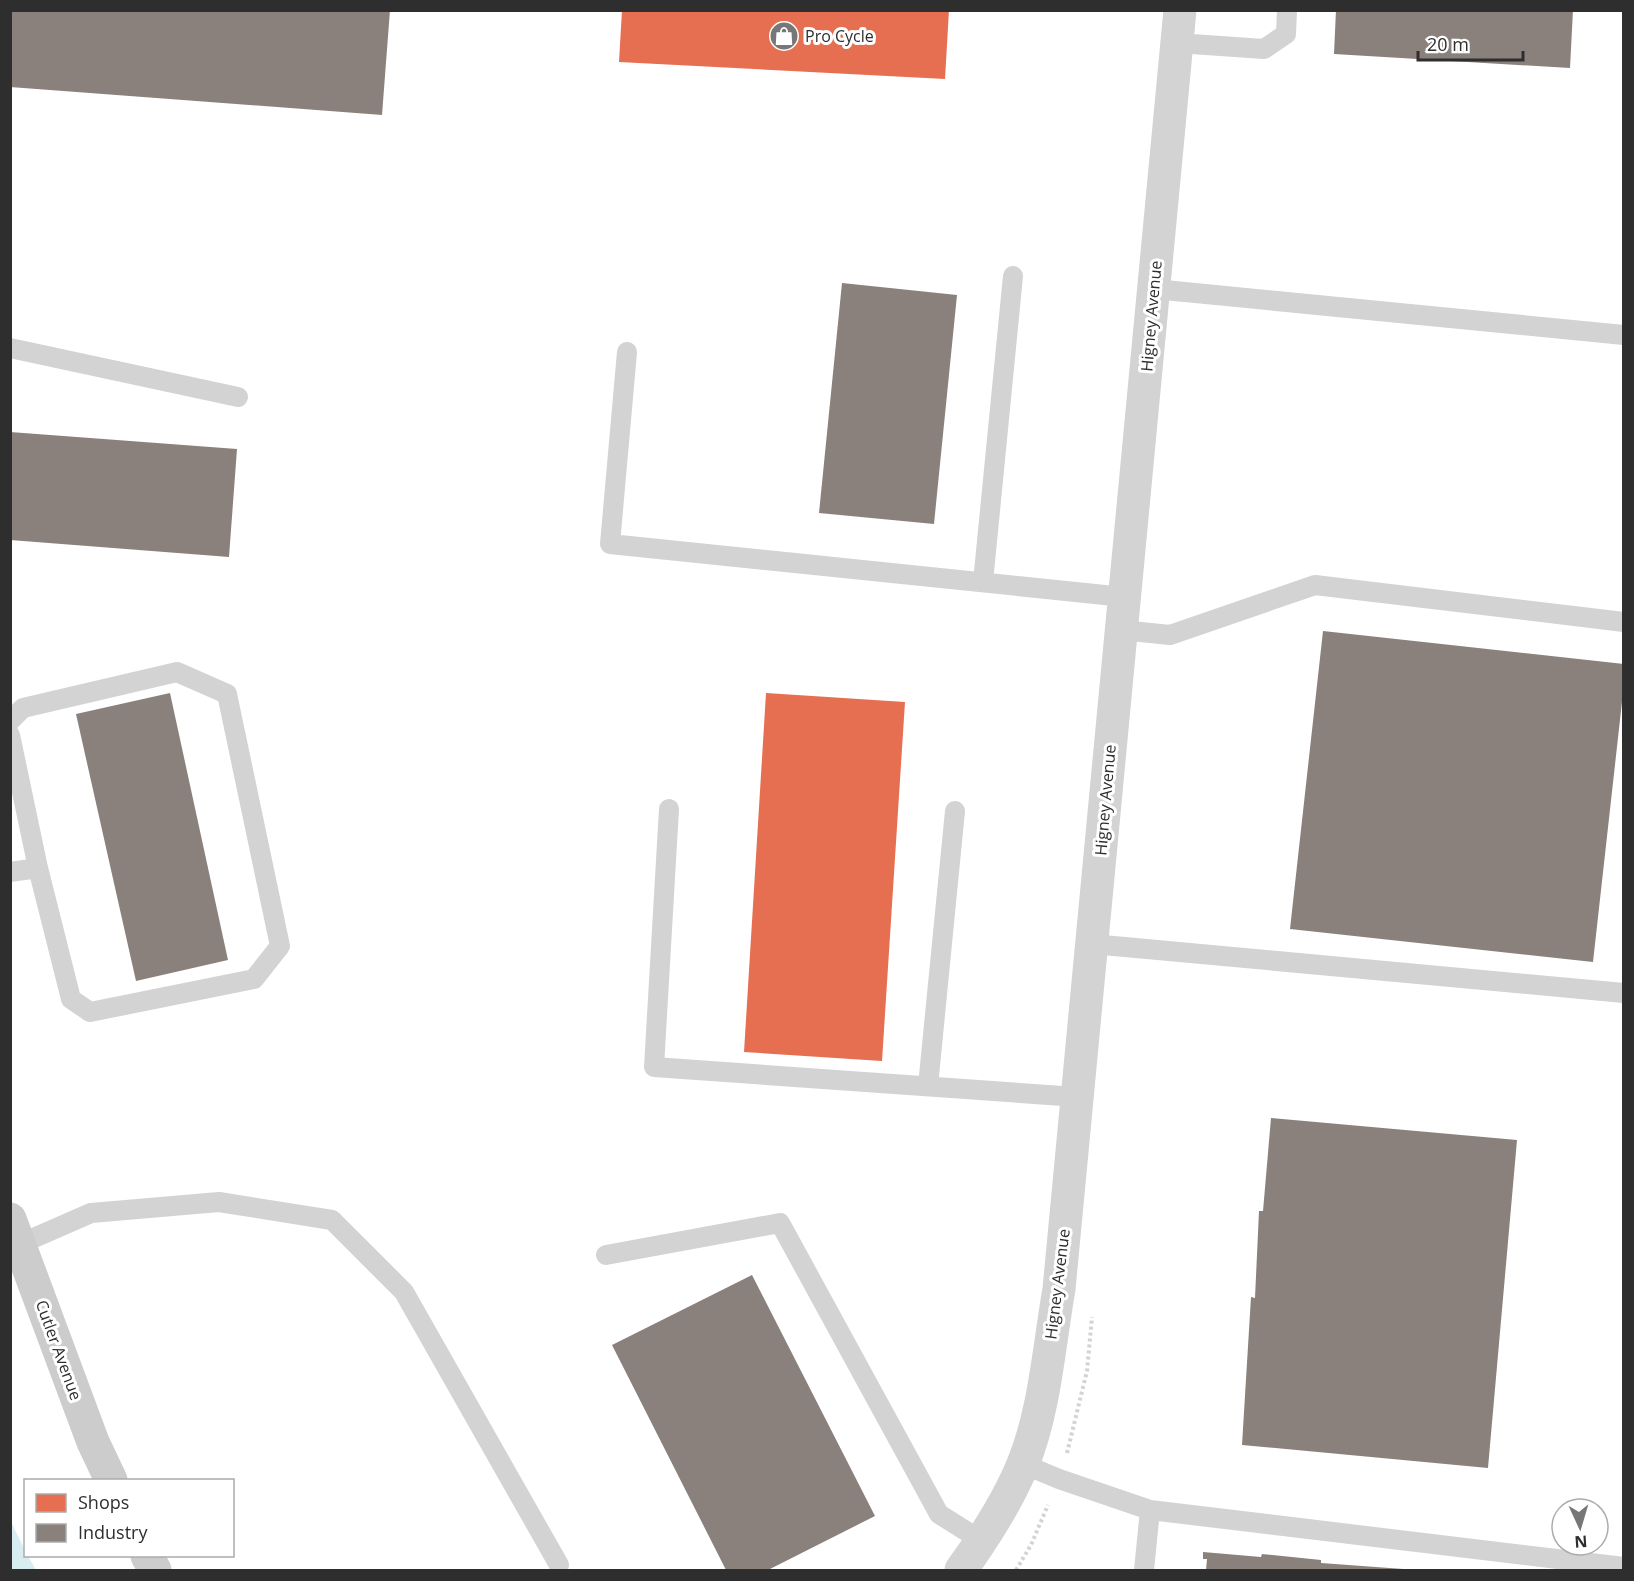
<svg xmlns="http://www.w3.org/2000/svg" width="1634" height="1581" font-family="'Open Sans',sans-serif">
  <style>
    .water { fill: #d8edf2 }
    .shops { fill: #e76f51 }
    .industry { fill: #8a817c }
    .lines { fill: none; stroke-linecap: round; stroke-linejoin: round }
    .path { stroke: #d3d3d3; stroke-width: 4; stroke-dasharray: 3 3; stroke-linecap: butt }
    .lane { stroke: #d3d3d3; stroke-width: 20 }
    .street { stroke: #d3d3d3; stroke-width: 33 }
    .secondary { stroke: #ccc; stroke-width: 33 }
    .labels { text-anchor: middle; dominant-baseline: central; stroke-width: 6; stroke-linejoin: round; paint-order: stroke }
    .poi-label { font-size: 16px; fill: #2e2e2e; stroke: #fff; text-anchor: start }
    .street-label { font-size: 16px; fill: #2e2e2e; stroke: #fff }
  </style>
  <rect width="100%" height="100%" fill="#fff"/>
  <path class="water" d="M11,1522L25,1550L26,1556H28L36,1570H11Z"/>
  <path class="shops" d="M622,10H949L945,79L619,62Z
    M766,693L905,702L882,1061L744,1052Z"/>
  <path class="industry" d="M10,10H390L382,115L10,87Z
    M1336,10H1573L1570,68L1334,54Z
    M842,283L957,295L934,524L819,513Z
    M10,432L237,449L229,557L10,540Z
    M1323,631L1624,664V684L1593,962L1290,929Z
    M170,693L228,960L136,981L76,714Z
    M1271,1118L1517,1140L1488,1468L1242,1445L1251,1297L1255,1298L1259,1211H1263Z
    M752,1275L875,1516L768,1570H726L612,1345Z
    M1203,1552L1261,1557L1262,1554L1321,1560V1563L1417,1570H1206L1207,1559H1203Z"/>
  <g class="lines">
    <path class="path" d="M1067,1453L1087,1371L1092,1317
      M1016,1570L1031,1545L1048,1505"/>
    <path class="lane" d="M1177,43L1264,49L1286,34L1287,10
      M1154,289L1624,335
      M10,348L238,397
      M627,352L610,544L1124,597
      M983,582L1013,276
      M1121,630L1170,635L1315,585L1624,622
      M10,721L23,708L177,672L227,694L280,946L254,979L90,1012L71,999L38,868L10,735
      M669,809L654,1067L1077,1097
      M10,872L38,868
      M1092,944L1624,993
      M928,1086L955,811
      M20,1244L91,1213L219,1202L332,1220L404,1292L559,1565
      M606,1255L780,1223L939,1514L982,1541
      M1023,1464L1059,1479L1150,1510L1624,1567
      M1144,1570L1150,1510"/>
    <path class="street" d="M961,1570C984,1538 1008,1501 1023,1464C1045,1410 1049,1346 1059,1289L1180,10"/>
    <path class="secondary" d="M10,1219L93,1442L111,1480
      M147,1556L155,1570"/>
  </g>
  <defs>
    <g id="shop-disc" transform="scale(1.5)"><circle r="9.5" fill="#777" stroke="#fff"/><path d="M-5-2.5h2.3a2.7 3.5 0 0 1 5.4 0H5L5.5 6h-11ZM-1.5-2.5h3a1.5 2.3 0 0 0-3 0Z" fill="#fff"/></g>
  </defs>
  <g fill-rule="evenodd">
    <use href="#shop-disc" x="784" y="36"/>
  </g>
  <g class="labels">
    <g class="poi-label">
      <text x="805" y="36">Pro Cycle</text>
    </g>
    <g class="street-label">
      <text transform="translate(1151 316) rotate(-85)">Higney Avenue</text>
      <text transform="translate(1105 800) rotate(-85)">Higney Avenue</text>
      <text transform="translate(1057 1284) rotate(-83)">Higney Avenue</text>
      <text transform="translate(59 1350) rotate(70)">Cutler Avenue</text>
    </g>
  </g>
  <rect width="1634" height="1581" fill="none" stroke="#2e2e2e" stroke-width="24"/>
  <rect x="24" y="1479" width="210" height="78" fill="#ffffff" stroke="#ababab" stroke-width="1.5"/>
  <rect x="36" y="1494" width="30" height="18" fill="#e76f51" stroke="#ababab" stroke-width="1.5"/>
  <text x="78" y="1509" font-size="18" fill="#2e2e2e">Shops</text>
  <rect x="36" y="1524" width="30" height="18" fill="#8a817c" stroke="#ababab" stroke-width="1.5"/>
  <text x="78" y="1539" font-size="18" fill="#2e2e2e">Industry</text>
  <g transform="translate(1580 1527) rotate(176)"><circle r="28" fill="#ffffff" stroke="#ababab" stroke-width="1.5"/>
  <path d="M0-4.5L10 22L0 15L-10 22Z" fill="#777777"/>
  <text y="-9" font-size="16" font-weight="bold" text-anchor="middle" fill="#2e2e2e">N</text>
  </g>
  <path d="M1418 51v9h105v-9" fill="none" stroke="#2e2e2e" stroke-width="3"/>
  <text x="1427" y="51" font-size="18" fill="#2e2e2e" stroke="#ffffff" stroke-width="4.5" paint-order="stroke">20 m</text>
</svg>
